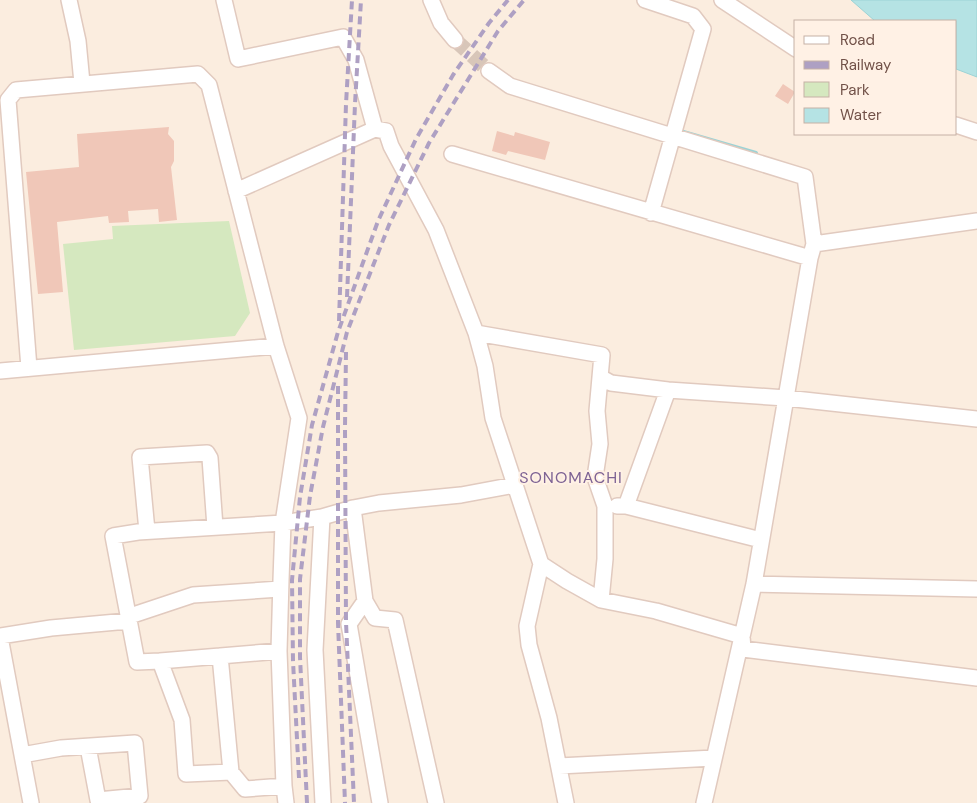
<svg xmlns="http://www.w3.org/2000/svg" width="977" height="803" font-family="'DM Sans',sans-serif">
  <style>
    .green { fill: #d5e8bf }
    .water { fill: #b5e3e4; stroke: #9cd3d5 }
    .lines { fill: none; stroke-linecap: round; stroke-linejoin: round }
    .stream { stroke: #9cd3d5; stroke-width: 4 }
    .building { fill: #f0c7b8 }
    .minor-tunnel { stroke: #d8c6b9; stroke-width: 15; stroke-dasharray: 15 8; stroke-linecap: butt }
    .minor-casing { stroke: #e1cabf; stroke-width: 18 }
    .minor { stroke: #fff; stroke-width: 15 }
    .rail { stroke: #aea0c3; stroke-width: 4; stroke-dasharray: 8 5; stroke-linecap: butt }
    .labels { text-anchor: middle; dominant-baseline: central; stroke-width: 4; stroke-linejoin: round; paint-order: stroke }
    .quarter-label { font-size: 16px; letter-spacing: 1px; fill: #7e6394; stroke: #fff1e5 }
  </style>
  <rect width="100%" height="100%" fill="#fbeddf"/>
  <path class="green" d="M229,221L250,313L235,336L74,350L63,244L113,239L112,226Z"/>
  <path class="water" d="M851,0H977V77L956,69V21H875Z"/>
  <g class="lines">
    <path class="stream" d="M680,131L756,153"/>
  </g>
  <path class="building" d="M783,84L795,92L788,104L775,96Z
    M169,127L168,134L174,141V161L171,167L177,220L159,222L158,209L128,211L129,222L109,223L108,216L57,222L63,292L38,294L26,172L79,167L77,134Z
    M497,131L514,136L515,132L550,142L545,160L508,151L506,155L492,151Z"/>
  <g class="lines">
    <path class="minor-tunnel" d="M455,40L489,71"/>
    <g class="minor-casing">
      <path id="minor" d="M69,0L78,41L82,83
        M224,0L238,59L343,37L356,60L375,129
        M431,0L441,23L455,40
        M645,0L693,16L703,29L651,213
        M722,0L796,49
        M489,71L510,86L805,177L814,244
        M956,125L977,132
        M452,154L810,258
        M236,191L375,129L386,131L391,146L436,230L476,333L485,366L493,418L541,564L527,626L529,645L549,718L566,803
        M476,333L602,355L597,411L600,444L595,477L605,506V559L601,600
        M29,368L8,100L16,90L198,74L209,85L276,346L299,418L283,523L281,580L279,651L284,786L245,789L231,772L186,774L182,720L160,661L137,662L113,536L138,532L283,523L322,517L353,508L379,503L461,495L515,485
        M0,371L276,346
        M600,377L611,383L668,390
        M617,506H626L761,540
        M626,506L668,390L786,398L977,419
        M353,508L365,601L349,624L380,803
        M322,517L315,650L323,803
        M147,531L140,457L207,453L210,458L215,527
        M541,564L567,581L601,600L656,611L742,636L743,649L977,678
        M754,584L977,589
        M365,601L375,618L395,620L436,803
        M0,636L51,628L128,621L133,615L193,595L280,589
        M0,637L31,803
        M220,656L231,772
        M160,661L279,651
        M22,755L61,748L135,743L140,796L98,800L88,747
        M559,766L714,758
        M284,786L286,803
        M704,803L754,584L810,258L814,244L977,221"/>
    </g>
    <use href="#minor" class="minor"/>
    <path class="rail" d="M347,297L355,104L361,0
      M339,321L346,104L352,0
      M346,352L345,427L346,622L354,803
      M338,386V623L345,803
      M299,778L293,661L292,580L300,497L312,425L338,332L378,221L416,139L453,75L489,23L508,0
      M307,803L300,657V579L310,496L323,427L347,332L389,225L429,143L498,31L524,0"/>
  </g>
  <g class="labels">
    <g class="quarter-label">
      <text x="571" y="477">SONOMACHI</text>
    </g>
  </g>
  <rect x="794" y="20" width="162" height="115" fill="#fff1e5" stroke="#c6b1a6"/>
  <rect x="804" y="36" width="25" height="8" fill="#ffffff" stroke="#c6b1a6"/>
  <text x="840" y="45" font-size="15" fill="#715148">Road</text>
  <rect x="804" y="61" width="25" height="8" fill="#aea0c3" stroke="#c6b1a6"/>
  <text x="840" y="70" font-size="15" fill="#715148">Railway</text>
  <rect x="804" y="82" width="25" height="15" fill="#d5e8bf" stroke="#c6b1a6"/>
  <text x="840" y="95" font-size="15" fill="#715148">Park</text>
  <rect x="804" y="108" width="25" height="15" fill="#b5e3e4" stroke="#c6b1a6"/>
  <text x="840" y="120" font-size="15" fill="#715148">Water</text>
</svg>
